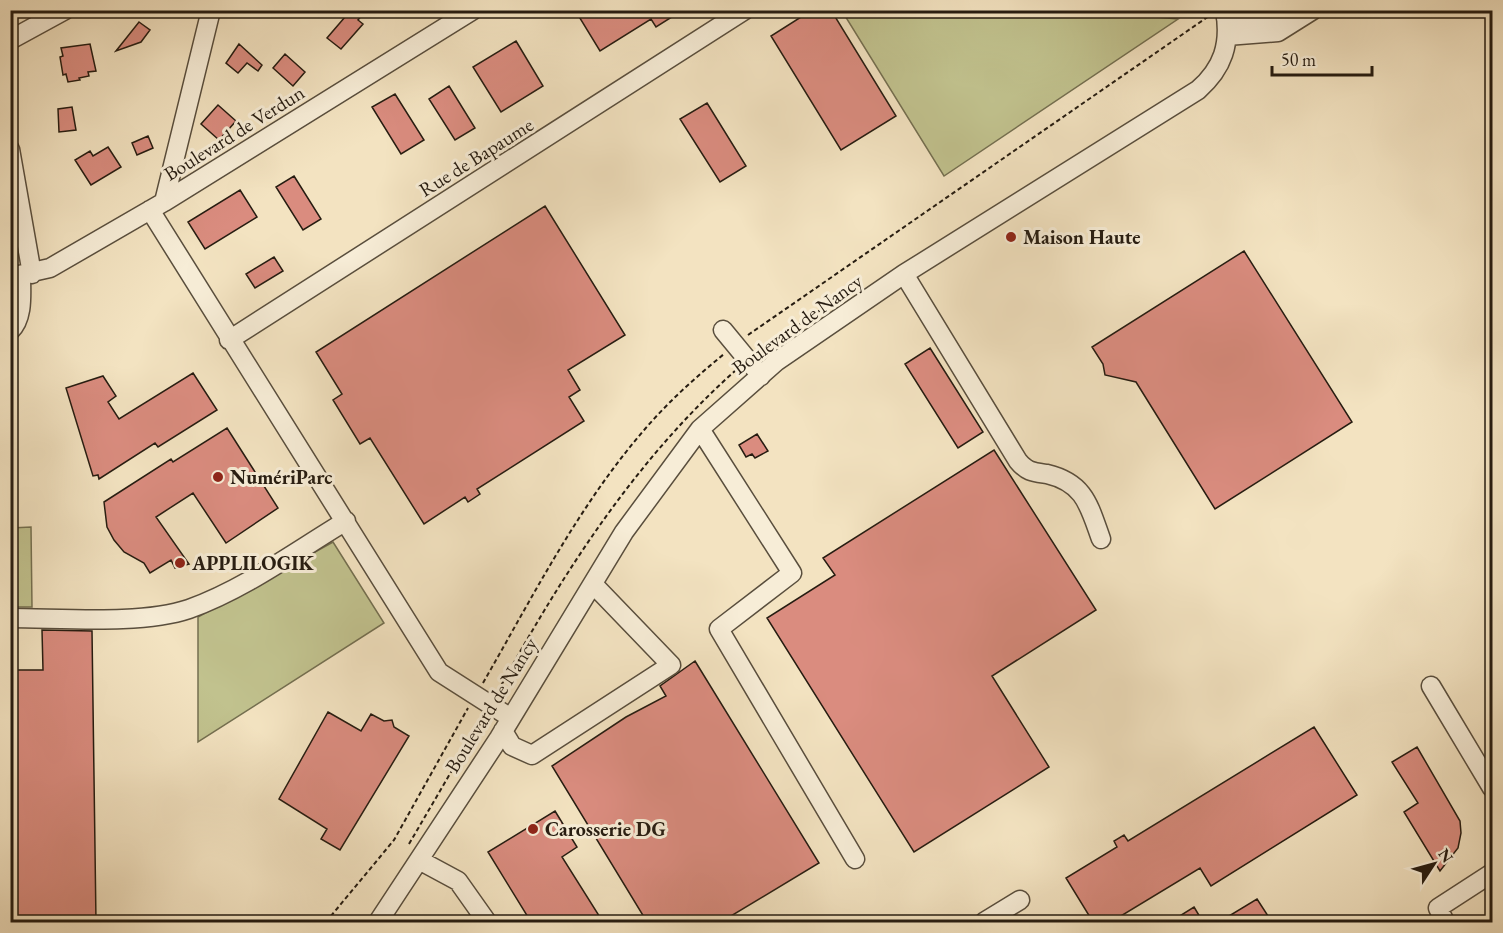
<svg xmlns="http://www.w3.org/2000/svg" width="1503" height="933" font-family="'EB Garamond',serif">
  <style>
    .green { fill: #c1c28e; stroke: #746f50; stroke-width: 1.5 }
    .building { fill: #da8c7f; stroke: #261c11; stroke-width: 1.5 }
    .lines { fill: none; stroke-linecap: round; stroke-linejoin: round }
    .minor-casing { stroke: #594e3d; stroke-width: 21 }
    .path { stroke: #261c11; stroke-width: 2; stroke-dasharray: 4.5 3; stroke-linecap: butt }
    .minor { stroke: #f7edd7; stroke-width: 18 }
    .poi-dot { fill: #8f2418; stroke: #f7edd7; stroke-width: 2 }
    .labels { text-anchor: middle; dominant-baseline: central; stroke-width: 6; stroke-linejoin: round; paint-order: stroke }
    .street-label { font-size: 20px; fill: #261c11; stroke: #f7edd7 }
    .poi-label { font-size: 20px; font-weight: bold; fill: #261c11; stroke: #f7edd7; text-anchor: start }
  </style>
  <rect width="100%" height="100%" fill="#f3e3c1"/>
  <filter id="stains"><feTurbulence type="fractalNoise" baseFrequency=".00333" numOctaves="4"/><feColorMatrix values="0 0 0 0 .2 0 0 0 0 .09 0 0 0 0 .02 0 0 0 .5 -.17"/></filter>
  <radialGradient id="worn" r=".72"><stop offset=".6" stop-color="#630" stop-opacity="0"/><stop offset="1" stop-color="#630" stop-opacity=".3"/></radialGradient>
  <path class="green" d="M1088,11L1178,19L944,176L842,11Z
    M31,527L32,607H11V528Z
    M333,542L384,623L198,742V617Z"/>
  <path class="building" d="M351,10H366L358,20L363,24L341,49L327,38Z
    M585,10H683L656,27L651,19L600,51L578,15Z
    M812,10H831L896,116L841,150L771,36Z
    M139,22L150,30L141,42L116,51Z
    M516,41L543,86L501,112L473,67Z
    M90,44L96,71L88,72L89,76L79,78L80,80L68,82L66,74L63,75L60,57L63,56L61,48Z
    M239,44L262,65L258,71L247,63L238,73L226,63Z
    M285,54L305,72L293,86L273,68Z
    M449,86L475,128L455,140L429,99Z
    M395,94L424,140L401,154L372,107Z
    M707,103L746,166L720,182L680,119Z
    M218,105L236,121L219,140L201,124Z
    M72,107L76,130L59,132L58,109Z
    M148,136L153,148L137,155L132,143Z
    M108,147L121,167L91,185L75,160L90,151L93,156Z
    M294,176L321,219L303,230L276,187Z
    M240,190L257,217L205,249L188,222Z
    M545,206L625,335L568,370L580,390L569,397L584,421L477,489L480,494L468,502L465,497L424,524L370,438L360,444L333,400L342,394L316,352Z
    M1244,251L1352,422L1215,509L1136,382L1105,375L1103,364L1092,347Z
    M274,257L283,271L255,288L246,274Z
    M930,348L983,432L958,448L905,364Z
    M193,373L217,410L158,447L155,443L99,479L98,475L93,476L66,388L103,376L116,396L108,402L119,419Z
    M227,428L278,508L226,543L193,493L156,517L189,564L175,568L171,560L150,573L144,563L124,552L114,540L107,527L104,502L171,459L173,462Z
    M757,434L768,451L755,458L752,454L746,457L739,445Z
    M994,450L1096,610L992,676L1049,767L914,852L767,618L835,575L823,558Z
    M42,630L92,631L96,922H10V670H43Z
    M695,661L819,863L721,922H647L552,766L626,717L666,696L660,686Z
    M328,712L361,731L371,714L384,721L392,720L394,727L409,736L340,850L321,839L327,829L279,799Z
    M1314,727L1357,795L1211,886L1200,868L1111,922H1093L1066,878L1117,847L1114,841L1124,835L1128,841Z
    M1417,747L1460,821L1461,833L1458,848L1440,871L1404,812L1418,803L1392,762Z
    M555,811L577,847L562,857L603,922H531L488,852Z
    M1257,899L1272,922H1219Z
    M1194,907L1203,922H1170Z"/>
  <g class="lines">
    <g class="minor-casing">
      <path id="minor" d="M1226,19H1271L1303,13
        M1227,36L1278,32L1313,10
        M10,40L65,10
        M10,149L32,274
        M164,202L211,10
        M150,210L439,672L511,718
        M904,274L1018,461C1027,472 1033,472 1047,474C1085,483 1089,506 1101,539
        M10,277L50,268L164,202L473,10
        M723,330L761,376
        M10,331C24,318 21,293 21,276
        M229,340L745,10
        M700,429L792,573L719,629L855,859
        M10,618C62,618 142,625 189,609C245,589 296,551 346,521
        M1431,686L1492,788
        M503,731L512,746L532,755L671,665L593,584
        M419,860L458,881L487,922
        M378,922L499,738L624,532L700,429L777,361L904,274L1198,90C1223,68 1231,44 1225,10
        M984,922L1020,900
        M1445,922L1438,908L1492,873"/>
    </g>
    <path class="path" d="M748,335L1209,16
      M760,351L844,294
      M483,683C533,596 579,505 645,429C669,401 696,377 724,354
      M498,691C563,573 635,460 736,370
      M409,844L482,719
      M326,922L394,840L468,708"/>
    <use href="#minor" class="minor"/>
  </g>
  <g class="poi-dot">
    <circle cx="1011" cy="237" r="6"/>
    <circle cx="218" cy="477" r="6"/>
    <circle cx="180" cy="563" r="6"/>
    <circle cx="533" cy="829" r="6"/>
  </g>
  <g class="labels">
    <g class="street-label">
      <text transform="translate(234 133) rotate(-32)">Boulevard de Verdun</text>
      <text transform="translate(476 157) rotate(-32)">Rue de Bapaume</text>
      <text transform="translate(797 324) rotate(-36)">Boulevard de Nancy</text>
      <text transform="translate(491 705) rotate(-58)">Boulevard de Nancy</text>
    </g>
    <g class="poi-label">
      <text x="1023" y="237">Maison Haute</text>
      <text x="230" y="477">NumériParc</text>
      <text x="192" y="563">APPLILOGIK</text>
      <text x="545" y="829">Carosserie DG</text>
    </g>
  </g>
  <rect width="1503" height="933" fill="none" stroke="#f3e3c1" stroke-width="36"/>
  <rect x="12" y="12" width="1479" height="909" fill="none" stroke="#261c11" stroke-width="3"/>
  <rect x="18" y="18" width="1467" height="897" fill="none" stroke="#261c11" stroke-width="1.5"/>
  <g transform="translate(1434 864) rotate(54)" stroke="#f7edd7" stroke-width="4.5" paint-order="stroke">
  <path d="M0-4.5L10 22L0 15L-10 22Z" fill="#261c11"/>
  <text y="-9" font-size="16" font-weight="bold" text-anchor="middle" fill="#261c11">N</text>
  </g>
  <path d="M1272 66v9h100v-9" fill="none" stroke="#261c11" stroke-width="3"/>
  <text x="1281" y="66" font-size="18" fill="#261c11" stroke="#f7edd7" stroke-width="4.5" paint-order="stroke">50 m</text>
  <rect width="100%" height="100%" filter="url(#stains)"/>
  <rect width="100%" height="100%" fill="url(#worn)"/>
</svg>
